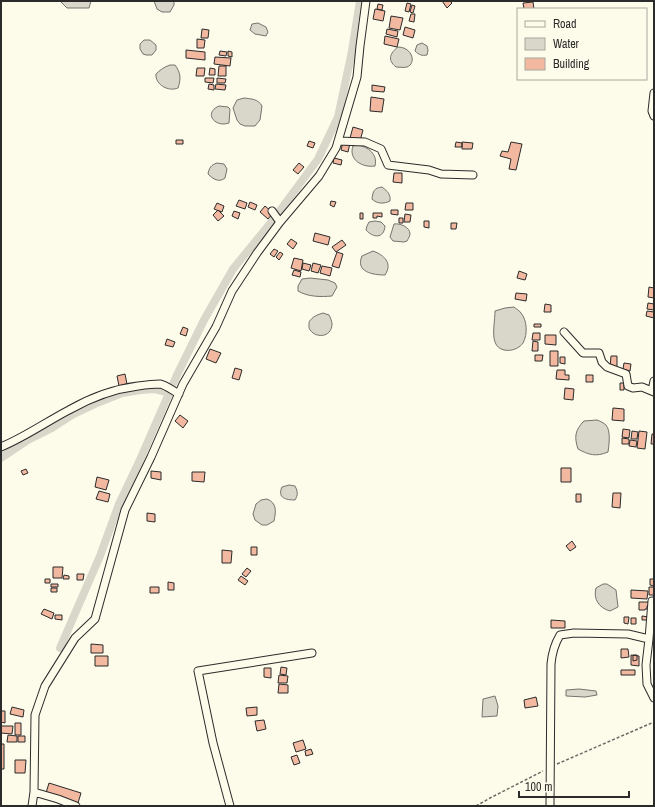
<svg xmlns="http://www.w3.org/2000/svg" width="655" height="807" font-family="'Archivo Narrow',sans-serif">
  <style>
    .water { fill: #d8d7c9; stroke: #74746e }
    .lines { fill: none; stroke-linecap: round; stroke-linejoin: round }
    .canal { stroke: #d8d7c9; stroke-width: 8 }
    .building { fill: #f2b8a0; stroke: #2b2b2b }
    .minor-casing { stroke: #2b2b2b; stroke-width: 9 }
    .path { stroke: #6a6964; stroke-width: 1.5; stroke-dasharray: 3 2; stroke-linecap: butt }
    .minor { stroke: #fdfbea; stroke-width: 7 }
  </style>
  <rect width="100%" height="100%" fill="#fdfbea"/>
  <path class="water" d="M60,1H91L89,8H67Z
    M154,1H174V5L170,12H162L157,9Z
    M258,23L266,27L268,32L266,36L255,34L250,30L252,24Z
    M144,40H150L156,45V50L152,55H146L143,54L140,49V44Z
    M422,43L427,46L428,50L427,55C422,56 419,55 415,51L417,45Z
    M398,47C412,47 417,63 407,67C404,68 400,67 396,67C387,60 390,53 398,47Z
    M170,65H175C181,73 181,79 178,88C169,92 155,85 156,74C160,70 164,67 170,65Z
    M244,98C252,99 258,99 262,106L260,120L255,126H245L240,124L237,120L233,108L237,100Z
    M219,106L228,107L230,109L229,123C215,128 203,113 219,106Z
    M358,145C368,147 378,154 375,166C363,168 348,160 353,146Z
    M217,163L224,164L227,169L225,178C219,183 213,179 208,174C209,168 211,165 217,163Z
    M382,187C387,191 391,194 390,201C384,204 377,204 372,199C373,191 374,188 382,187Z
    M375,221L381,222L385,226C384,239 373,238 366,230L367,226L369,222Z
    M394,224C400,223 410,227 410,234C410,236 408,239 407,241L404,242L393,241L390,237Z
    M373,251C384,255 393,263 385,275C373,275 355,272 362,256Z
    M310,278L328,280L335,283L337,287L332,296C321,297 308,297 298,291V286L302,279Z
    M514,307C516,309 519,310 521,313C527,320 528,334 523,343C517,352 499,354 495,342C492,334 495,320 495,311L505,308Z
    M323,313L329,315C330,317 332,321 332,324C332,338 314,339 309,328C309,328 309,322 309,322C313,316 317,315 323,313Z
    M597,420C600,421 604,423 606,425C611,431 609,445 608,452C596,457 589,455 578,449C574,437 575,430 584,421Z
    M289,485L295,486C298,492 298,495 295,500C286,500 277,498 282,487Z
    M267,499C277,503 276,511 274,521L267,525H262L255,520L253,514L256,504L261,500Z
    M603,584H607L616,590L618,607L610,611C599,608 593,599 596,588Z
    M579,689L596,691L597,695L585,697L566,696V690Z
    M495,696L498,706L497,716L482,717L483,699Z"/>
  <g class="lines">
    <path class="canal" d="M1,458L28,440L52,428L72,415L97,403L122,393L141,390L154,389L169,393
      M60,648L100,556L119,504L139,462L177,375L204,320L233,269L273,220L318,159L338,117L352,51L360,1"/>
  </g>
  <path class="building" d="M442,1H450L452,3L447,8Z
    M533,2L534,9H524L523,3Z
    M407,3L411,4L409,12L405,11Z
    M378,4L383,5L382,10L377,9Z
    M412,5L415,6L413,13L410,12Z
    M375,9L385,11L383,21L373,19Z
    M411,14H415L414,22L409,21Z
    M391,16L403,18L400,30L389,28Z
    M405,27L415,30L413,38L403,35Z
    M202,29L209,30L208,38H201Z
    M387,29L398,31L397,37L386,34Z
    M385,36L399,39L397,47L384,44Z
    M197,39L205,40L204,48H197Z
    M186,50L205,52V60L186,58Z
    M220,51L227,52L226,56L219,55Z
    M228,51L232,52V57L228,56Z
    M215,57L231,58L230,66L214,64Z
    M219,66H226V76H218Z
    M197,68H205L204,76H196Z
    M210,68L215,69V75H209Z
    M205,78H214L213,83L205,82Z
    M217,78L226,79L225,83H217Z
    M209,84L214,85V90L208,89Z
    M216,84L226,85L225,90L215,89Z
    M372,85L385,87L384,92L372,91Z
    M371,97L384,99L382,112L370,111Z
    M353,127L363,130L360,141L350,138Z
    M176,140H183V144H176Z
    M309,141L315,143L313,148L307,146Z
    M343,142L350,143L348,152L341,150Z
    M456,142L462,143V147H455Z
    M462,142L473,143L472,149H462Z
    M511,142L522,144L516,170L509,169L511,159L500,156L502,151L508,152Z
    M334,158L342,160L341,165L333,163Z
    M299,163L304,167L298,174L293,170Z
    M394,173H402V183L393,182Z
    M239,200L247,203L245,209L236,206Z
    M331,201L336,202L334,207L330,205Z
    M250,202L257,205L255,210L248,207Z
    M217,203L224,206L222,212L214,209Z
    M406,203H413V210H405Z
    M265,206L273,213L268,219L260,212Z
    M218,210L224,216L218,221L213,215Z
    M391,210H398V215L391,214Z
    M234,211L240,213L238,219L232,216Z
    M360,213H363V219H360Z
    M373,213H382V217L377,216V218H373Z
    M405,214L411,215L410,222H404Z
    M399,218H403V223H399Z
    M424,221H429V228L424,227Z
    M451,223H457L456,229H451Z
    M315,233L330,237L328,245L313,241Z
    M291,239L297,243L293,249L287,244Z
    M342,240L346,245L336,252L332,247Z
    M274,249L278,251L274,257L270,254Z
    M280,252L283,254L279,260L276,257Z
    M337,252L343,254L339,268L332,266Z
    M294,258L303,260L301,271L291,268Z
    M303,263L311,265L309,271L302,269Z
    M313,263L321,265L318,273L311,271Z
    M322,266L332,268L330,276L320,273Z
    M294,270L301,272L300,277L292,275Z
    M519,271L527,274L525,280L517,278Z
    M649,287L654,288V298L648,297Z
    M516,293L527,294L526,301L515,299Z
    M648,303L654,304V310L647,309Z
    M545,304L551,305V312H544Z
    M647,311L654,312V318L646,316Z
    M534,324H541V327H534Z
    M183,327L188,329L186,336L180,334Z
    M533,333H540V340H532Z
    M545,335H556V345L545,344Z
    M167,339L175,342L173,347L165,345Z
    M533,341L538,342V351H532Z
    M210,349L221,353L216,363L206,359Z
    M550,351H558V366H550Z
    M535,355H543L542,361H535Z
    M611,356H617V367H610Z
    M560,357H565V364L560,363Z
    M624,363L631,364L630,371L623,369Z
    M235,368L242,370L239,380L232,378Z
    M557,370H565V375H569V380L556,379Z
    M125,374L127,384L119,386L117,376Z
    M586,375H593V382H586Z
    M620,383H624V390H620Z
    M565,388L574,389L573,400L564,399Z
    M613,408L624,409V421L612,420Z
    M180,415L188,421L183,428L175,421Z
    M623,429L630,430L629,438L622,437Z
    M632,431L638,432L637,439H631Z
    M639,431L647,432L645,449L637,448Z
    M652,434H654V444H651Z
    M622,438L629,439V444H622Z
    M630,440L637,441L636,447L629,446Z
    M561,468H571V482H561Z
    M26,469L28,473L23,475L21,471Z
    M151,471L161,472V480L151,478Z
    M192,472H205L204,482L192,481Z
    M97,477L109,480L106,490L95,487Z
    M99,491L110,494L108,502L96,499Z
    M613,493H621L620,508L612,507Z
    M576,494H581V502H576Z
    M147,513L155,514V522L147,521Z
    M572,541L576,547L570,551L566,546Z
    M251,547H257V555H251Z
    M222,550L232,551L231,563H222Z
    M53,567H63L62,578H53Z
    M247,568L251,571L246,577L242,574Z
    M77,574H84L83,580H77Z
    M64,575L69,576V579H63Z
    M241,576L248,581L245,585L238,580Z
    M45,579H50V583H45Z
    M650,579H654V586L650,585Z
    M168,582L174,583V590H168Z
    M51,584H58V587H51Z
    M150,587H159V593H150Z
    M649,587H654V595H649Z
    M51,588H57V592H51Z
    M631,590L648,591L647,599L631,598Z
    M639,602H651L650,606H647V609H645V610H639Z
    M44,609L54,613L52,619L41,614Z
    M55,615H62V620L55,619Z
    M642,616L649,617V620H642Z
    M624,617H629L628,624L624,623Z
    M631,618H636V624H631Z
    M551,620L565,621V628H551Z
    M91,644L103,645V653H91Z
    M621,649H628L629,657L621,658Z
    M631,655L639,656V666L631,665Z
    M633,655H637V660L633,661Z
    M95,656H108V666H95Z
    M281,667L287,668L286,675L280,674Z
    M264,668H271V678L264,677Z
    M621,670H635V675H621Z
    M279,675L288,676L287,683H278Z
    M279,684L288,685V693H278Z
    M536,697L538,706L525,708L524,700Z
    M12,707L24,710L23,717L10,714Z
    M257,707V715L247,716L246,708Z
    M1,711H5V723L1,722Z
    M264,720L266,729L257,731L255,721Z
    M15,723H21V735H15Z
    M1,726H13L12,734L1,733Z
    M8,735L17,736V742H7Z
    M18,736H25V742H18Z
    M303,740L306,749L296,752L293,743Z
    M1,744H4V769H1Z
    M311,749L313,754L306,756L305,751Z
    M297,755L300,763L294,765L291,757Z
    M15,760H26L25,773H15Z
    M49,783L81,793L78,803L46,793Z"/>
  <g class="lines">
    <g class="minor-casing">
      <path id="minor" d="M654,93L652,111L654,116
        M338,141L365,142L381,149L388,165L429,170L441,174L473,175
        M272,211L280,222
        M564,332L583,353H599L602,362L607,367L626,374L628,386L633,388L642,387L654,392
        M652,391L654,381
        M1,447C25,437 46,422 69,410C90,398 114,389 138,386C145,385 153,384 160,384C166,385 173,391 179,394
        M649,639L652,601
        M34,792L58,799L76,806
        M32,806L34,792L35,715L45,686L75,638L95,619L125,510L151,457L183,384L216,327L232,291L257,253L280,222L319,176L336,148L357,77L360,46L366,1
        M230,806L213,743L198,671L312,653
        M550,806L551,664C552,653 554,645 560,635L574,633L628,634L649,639L646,665L647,684L654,698"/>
    </g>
    <path class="path" d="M557,764L654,722
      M476,806L490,798L543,771"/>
    <use href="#minor" class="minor"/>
  </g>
  <rect width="655" height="807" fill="none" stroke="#2b2b2b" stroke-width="4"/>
  <rect x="517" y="8" width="130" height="72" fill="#fdfbea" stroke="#a9a89e"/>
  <rect x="525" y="21" width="20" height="6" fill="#fdfbea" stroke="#a9a89e"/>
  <text x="553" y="28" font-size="12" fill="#2b2b2b">Road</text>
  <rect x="525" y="38" width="20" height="12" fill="#d8d7c9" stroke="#a9a89e"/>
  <text x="553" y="48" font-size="12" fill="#2b2b2b">Water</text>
  <rect x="525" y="58" width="20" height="12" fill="#f2b8a0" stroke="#a9a89e"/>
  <text x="553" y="68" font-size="12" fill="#2b2b2b">Building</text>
  <path d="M519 791v6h110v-6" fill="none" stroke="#2b2b2b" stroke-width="2"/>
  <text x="525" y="791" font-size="12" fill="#2b2b2b" stroke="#fdfbea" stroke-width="3" paint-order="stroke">100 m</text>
</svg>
